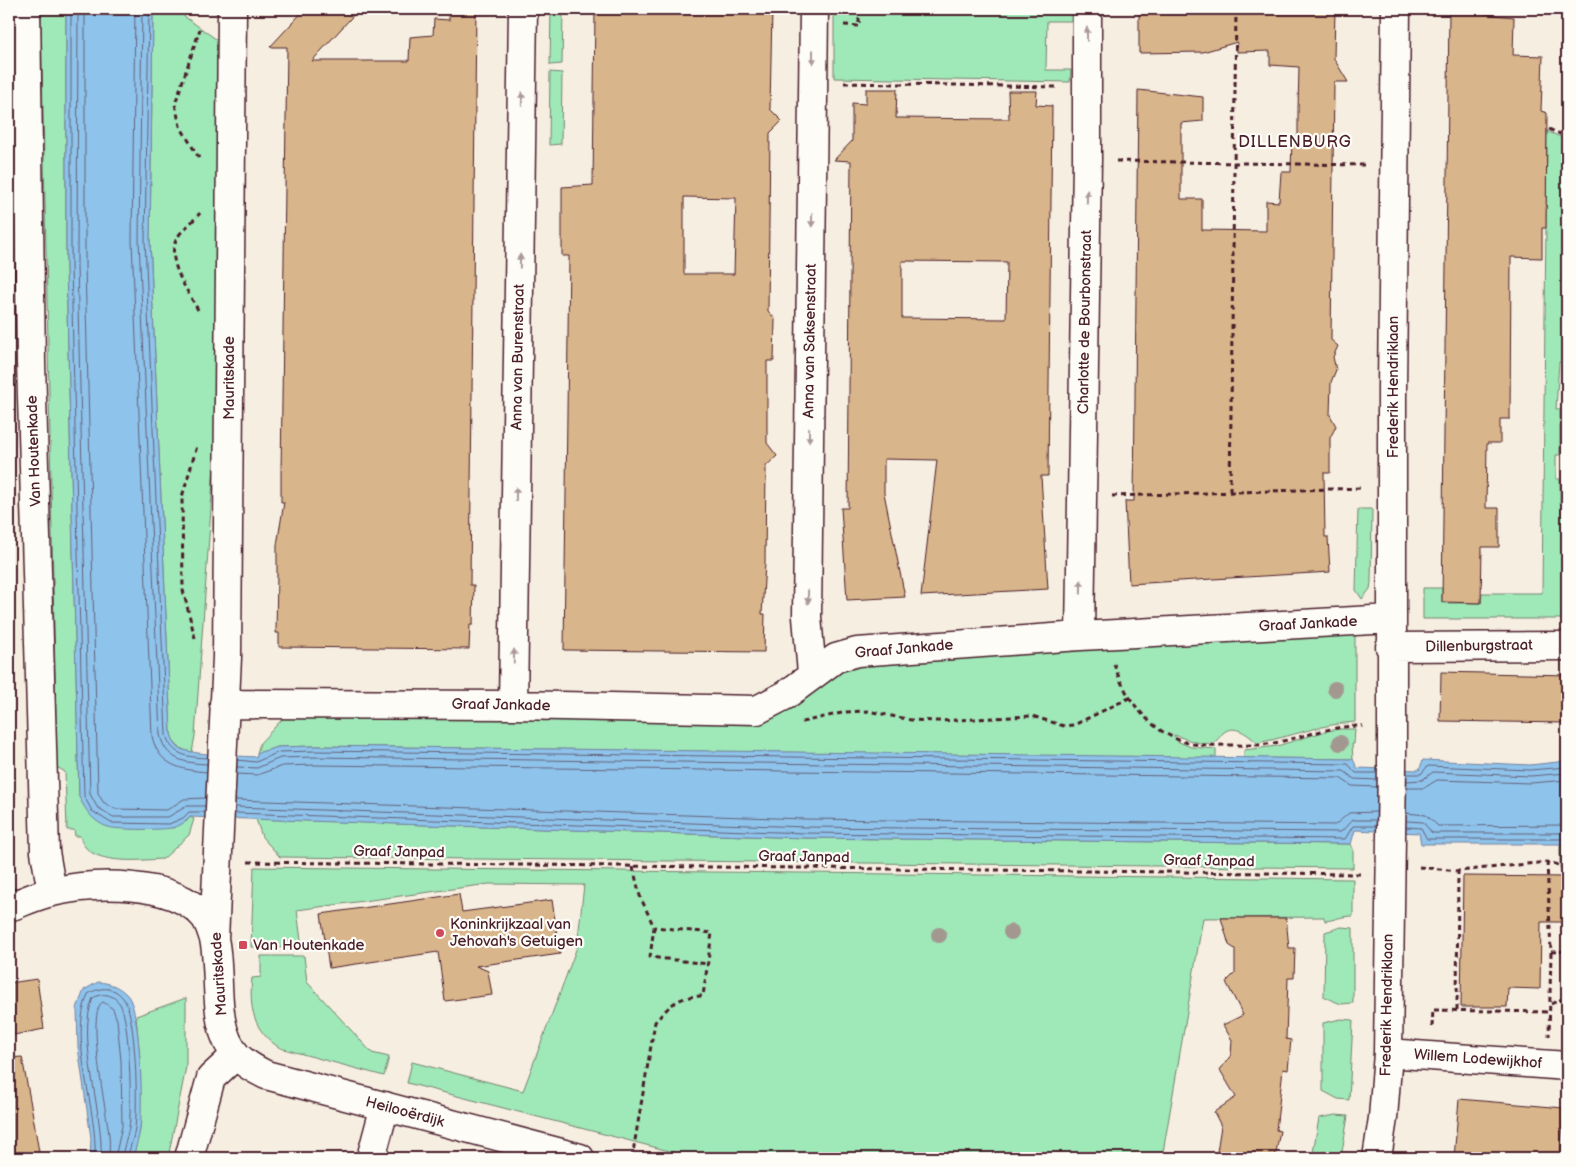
<svg xmlns="http://www.w3.org/2000/svg" width="1576" height="1167" font-family="'Balsamiq Sans',sans-serif">
  <style>
    .green { fill: #9fe8b7; stroke: #748471 }
    .water { fill: #8ec3eb; stroke: #73819e }
    .lines { fill: none; stroke-linecap: round; stroke-linejoin: round }
    .shore { stroke: #656178; stroke-width: 1 }
    .building { fill: #d8b58a; stroke: #4a1f2b; fill-rule: evenodd }
    .minor-casing { stroke: #4a1f2b; stroke-width: 31 }
    .path { stroke: #4a1f2b; stroke-width: 3; stroke-dasharray: 5 4; stroke-linecap: butt }
    .minor { stroke: #fdfcf7; stroke-width: 28 }
    .tree { fill: #a39890 }
    .oneway { fill: #ac999b }
    .poi-dot { fill: #d1495b; stroke: #fdfcf7; stroke-width: 2 }
    .labels { text-anchor: middle; dominant-baseline: central; stroke-width: 4.5; stroke-linejoin: round; paint-order: stroke }
    .street-label { font-size: 15px; fill: #4a1f2b; stroke: #fdfcf7 }
    .poi-label { font-size: 15px; fill: #4a1f2b; stroke: #fdfcf7; text-anchor: start }
    .neighbourhood-label { font-size: 16px; letter-spacing: 1px; fill: #4a1f2b; stroke: #fdfcf7 }
  </style>
  <rect width="100%" height="100%" fill="#f6eee1"/>
  <filter id="ink" filterUnits="userSpaceOnUse"><feTurbulence type="fractalNoise" baseFrequency=".02" numOctaves="2"/><feDisplacementMap in="SourceGraphic" scale="10" xChannelSelector="R" yChannelSelector="G"/><feConvolveMatrix kernelMatrix="1 2 1 2 8 2 1 2 1" color-interpolation-filters="sRGB"/></filter>
  <g filter="url(#ink)">
    <path class="green" d="M43,9H66V265L79,797L173,828L187,821L190,817L194,819L189,835L163,859C139,860 86,867 80,836H75L74,830H67L65,772L57,767L41,15Z
      M153,9H174L220,42L217,423L195,736L192,752C180,750 174,745 171,734L150,240Z
      M551,9H563L562,64L550,65Z
      M834,9H1071V21H1047L1046,70H1071L1070,82L834,78Z
      M550,72L562,73L561,144L549,145Z
      M1547,131L1567,140V362H1559L1556,409H1560V455H1556V479H1560V503H1567V619H1423V588H1442V603H1481L1482,593H1542Z
      M1358,509H1372L1371,582L1370,589L1362,599L1356,590Z
      M1355,632V722C1321,724 1290,737 1257,743C1249,735 1234,723 1223,733C1219,737 1218,741 1212,743C1200,746 1185,738 1174,735L1177,741L1191,747L1216,749V758L315,746L278,747L257,753L260,743L289,712L767,716C805,709 822,678 857,662Z
      M1340,729H1355L1354,744H1352L1353,759L1244,758V750L1277,746L1326,731Z
      M256,819L805,838L1351,844L1353,849V868L280,857L262,837Z
      M1567,844V878L1560,868V845Z
      M254,867L1353,879V916C1341,916 1335,920 1325,921L1324,917L1203,918L1162,1158H696L407,1083L412,1062L523,1091L577,947L584,885L489,884L297,910L302,948L251,947Z
      M1341,927L1353,928V1003L1341,1004L1324,997L1325,932Z
      M261,956H304L307,982L372,1053L389,1057L384,1076L280,1048C253,1031 249,1008 252,978L261,977Z
      M186,998V1067L168,1158H133L140,1129V1061L136,1016Z
      M1341,1019L1353,1020L1349,1100L1338,1099L1323,1091V1023Z
      M1336,1115L1348,1116L1341,1158H1312L1319,1118Z"/>
    <path class="water" d="M66,9H153L150,240L171,734C173,739 174,744 179,748C189,755 241,756 257,757V753L278,747L315,746L1353,759L1357,768L1419,770L1423,760L1530,765L1567,761V844H1421L1419,833L1355,830L1351,844L805,838L190,817C186,822 178,827 171,828C161,830 116,830 108,827C93,822 86,811 79,797L66,265Z
      M98,982C111,983 120,987 128,996C141,1012 143,1107 140,1129C139,1138 135,1149 133,1158H90L91,1138L78,1047L77,1008L84,990Z"/>
    <g class="lines">
      <path class="shore" d="M71,9V265L84,796L92,811L111,823L169,824L183,818L189,812H205
        M78,9L77,265L90,794L97,807L113,817H168L187,806H205
        M85,9V265L98,793L103,802L115,809L167,810L184,799L205,798
        M135,9L132,240L152,736C158,765 180,770 207,772
        M142,9L139,240L160,735C166,760 184,763 207,764
        M149,9L145,240L166,735C172,756 188,757 207,758
        M237,760L256,762L279,752L315,751L1348,764L1356,773H1377
        M237,767L257,768L280,758L315,757L1344,771L1354,779L1377,780
        M237,774L257,775L282,766L315,765L1340,778L1352,786L1377,787
        M1407,774H1421L1428,766L1530,770L1567,767
        M1407,781L1422,780L1433,772L1531,776L1567,773
        M1407,788H1424L1437,780L1531,783L1567,780
        M235,800L805,819L1335,825L1349,813L1376,812
        M235,807L805,827L1341,832L1352,820H1376
        M235,813L805,833L1345,839L1353,826H1376
        M1406,813L1426,815L1438,826L1567,825
        M1406,821L1423,822L1432,833H1567
        M1406,827L1421,828L1427,839H1567
        M95,1158C98,1107 68,1042 88,994C101,986 116,986 125,1001C136,1018 138,1106 135,1128C134,1138 129,1148 128,1158
        M101,1158C104,1112 76,1039 93,998C103,992 113,994 120,1004C130,1020 132,1108 129,1128C127,1138 123,1148 122,1158
        M109,1158C109,1151 110,1142 109,1135C107,1114 85,1010 103,1002L113,1009L117,1020L121,1061L122,1126L115,1158"/>
    </g>
    <path class="building" d="M305,9H359L312,61H409L410,37L433,35L434,19L449,20V9H476L470,585H474L473,625H470L469,649L279,647V633H276L277,574V545L284,502H281V472L287,47H270Z
      M595,9H772L770,109L782,121L770,133L768,311L775,319L774,361H767V443L777,456L766,466L765,563L762,614H765L764,652L564,650L569,256H562V187L593,185ZM684,197L736,198L734,274H684Z
      M1139,9H1335L1334,59L1348,82H1334L1331,340L1338,346L1333,357L1336,370L1331,382L1330,415L1336,426L1330,438V473H1324L1325,537H1328L1330,572L1129,584L1125,501H1134L1138,90L1203,97V121L1181,123V199H1202V230L1266,231V201L1279,202L1281,172H1291L1292,138H1298V110L1299,67L1270,65V51L1237,52V42L1203,52L1139,53Z
      M1449,9H1485L1484,14L1514,17L1513,55L1543,56L1541,111L1547,113L1546,228H1542V258L1511,257L1510,419H1500V443H1487L1486,508H1499V547H1482L1481,603L1442,602Z
      M866,89H897L896,118L1009,119L1008,91H1037L1036,105L1052,106L1048,476H1041L1048,589L921,596L937,460L884,459V493L905,597L847,600L841,508H848L851,161L834,160L852,141V103L866,104ZM902,261L1007,262L1006,319L902,318Z
      M1441,672L1567,675V723L1440,721Z
      M1463,876L1567,877V922H1541L1540,989L1508,988L1507,1007H1461Z
      M459,894L462,912L552,900L560,954L476,966L488,971L492,995L445,1001L438,952L329,968L321,914Z
      M1221,918H1286L1289,948H1295L1294,978H1288L1286,1039L1291,1040L1288,1070L1283,1069L1276,1130L1280,1131L1275,1158H1216L1221,1126L1214,1112L1236,1097L1220,1070L1231,1055L1232,1040L1223,1025L1243,1015L1226,982L1235,973V949L1229,945Z
      M37,979L44,1029L9,1036V983Z
      M22,1057L33,1116L40,1158H12L9,1130V1058Z
      M1459,1099L1564,1108L1560,1158H1454Z"/>
    <g class="lines">
      <g class="minor-casing">
        <path id="minor" d="M26,9L31,362L45,852L52,892
          M232,9L227,657L214,939C222,974 211,1028 237,1056C245,1064 256,1070 266,1075L580,1158
          M1080,636L1087,160V9
          M1390,647L1567,646
          M812,673L807,617L814,9
          M224,704L513,705L757,710L786,695L836,658L857,652L1080,636L1391,619
          M513,705L523,9
          M9,907C23,902 37,895 52,892C94,882 171,880 203,915C209,921 211,930 214,939
          M1388,1053L1567,1066
          M189,1158L211,1078L236,1055
          M371,1158L385,1106
          M1377,1158L1383,1118L1388,1053L1392,765V389L1396,9"/>
      </g>
      <path class="path" d="M844,25L859,26V9
        M844,83L1057,87
        M1549,129L1567,137
        M199,158L180,126L175,104L200,29
        M1116,161L1364,165
        M198,310C188,291 166,262 176,240C180,231 193,222 200,213
        M1230,491L1236,9
        M1112,496L1363,488
        M195,638L183,590L182,497L197,446
        M1114,664C1126,701 1153,736 1193,744C1204,746 1217,745 1228,745C1243,745 1259,746 1274,743C1304,737 1332,725 1363,726
        M802,722L846,712L868,711L911,720L938,721L1032,716L1064,726L1074,725L1129,698
        M248,862L1361,874
        M1547,862L1551,952L1549,1036
        M633,867L640,896L654,927L650,957L708,964
        M1419,867L1458,871L1547,862L1567,867
        M1551,952L1567,951
        M1551,1004L1567,997
        M1457,1010L1458,871
        M1432,1027L1433,1010L1550,1012
        M632,1158L655,1022C671,1004 678,996 703,996L712,933L654,927"/>
      <use href="#minor" class="minor"/>
    </g>
    <g class="tree">
      <circle cx="1335" cy="689" r="8"/>
      <circle cx="1340" cy="743" r="8"/>
      <circle cx="1011" cy="932" r="8"/>
      <circle cx="939" cy="935" r="8"/>
    </g>
    <defs><path id="oneway-solid" d="M-6-.8H1V-3.2L6.5 0L1 3.2V.8H-6Z" transform="scale(1.25)"/></defs>
    <g class="oneway">
      <use href="#oneway-solid" transform="translate(1087 34) rotate(-90)"/>
      <use href="#oneway-solid" transform="translate(813 57) rotate(90)"/>
      <use href="#oneway-solid" transform="translate(522 99) rotate(-89)"/>
      <use href="#oneway-solid" transform="translate(1087 197) rotate(-89)"/>
      <use href="#oneway-solid" transform="translate(812 220) rotate(91)"/>
      <use href="#oneway-solid" transform="translate(520 261) rotate(-89)"/>
      <use href="#oneway-solid" transform="translate(809 435) rotate(91)"/>
      <use href="#oneway-solid" transform="translate(516 494) rotate(-89)"/>
      <use href="#oneway-solid" transform="translate(1081 587) rotate(-89)"/>
      <use href="#oneway-solid" transform="translate(808 597) rotate(91)"/>
      <use href="#oneway-solid" transform="translate(514 656) rotate(-89)"/>
    </g>
  </g>
  <g class="poi-dot">
    <circle cx="440" cy="933" r="5"/>
    <rect x="238" y="940" width="10" height="10" rx="2.5"/>
  </g>
  <g class="labels">
    <g class="street-label">
      <text transform="translate(1085 322) rotate(-89)">Charlotte de Bourbonstraat</text>
      <text transform="translate(810 341) rotate(-89)">Anna van Saksenstraat</text>
      <text transform="translate(518 357) rotate(-89)">Anna van Burenstraat</text>
      <text transform="translate(229 378) rotate(-90)">Mauritskade</text>
      <text transform="translate(1393 387) rotate(-90)">Frederik Hendriklaan</text>
      <text transform="translate(34 451) rotate(-92)">Van Houtenkade</text>
      <text transform="translate(1308 624) rotate(-3)">Graaf Jankade</text>
      <text transform="translate(1479 646) rotate(-1)">Dillenburgstraat</text>
      <text transform="translate(904 649) rotate(-5)">Graaf Jankade</text>
      <text transform="translate(501 705) rotate(1)">Graaf Jankade</text>
      <text transform="translate(399 852) rotate(1)">Graaf Janpad</text>
      <text transform="translate(804 857) rotate(1)">Graaf Janpad</text>
      <text transform="translate(1209 861) rotate(1)">Graaf Janpad</text>
      <text transform="translate(219 974) rotate(-94)">Mauritskade</text>
      <text transform="translate(1387 1005) rotate(-89)">Frederik Hendriklaan</text>
      <text transform="translate(1478 1059) rotate(4)">Willem Lodewijkhof</text>
      <text transform="translate(405 1112) rotate(15)">Heilooërdijk</text>
    </g>
    <g class="poi-label">
      <text x="450" y="924">Koninkrijkzaal van<tspan x="450" dy="17">Jehovah's Getuigen</tspan></text>
      <text x="253" y="945">Van Houtenkade</text>
    </g>
    <g class="neighbourhood-label">
      <text x="1295" y="142">DILLENBURG</text>
    </g>
  </g>
  <rect width="1576" height="1167" fill="none" stroke="#fdfcf7" stroke-width="30"/>
  <rect x="15" y="15" width="1546" height="1137" fill="none" stroke="#4a1f2b" stroke-width="2" filter="url(#ink)"/>
</svg>
